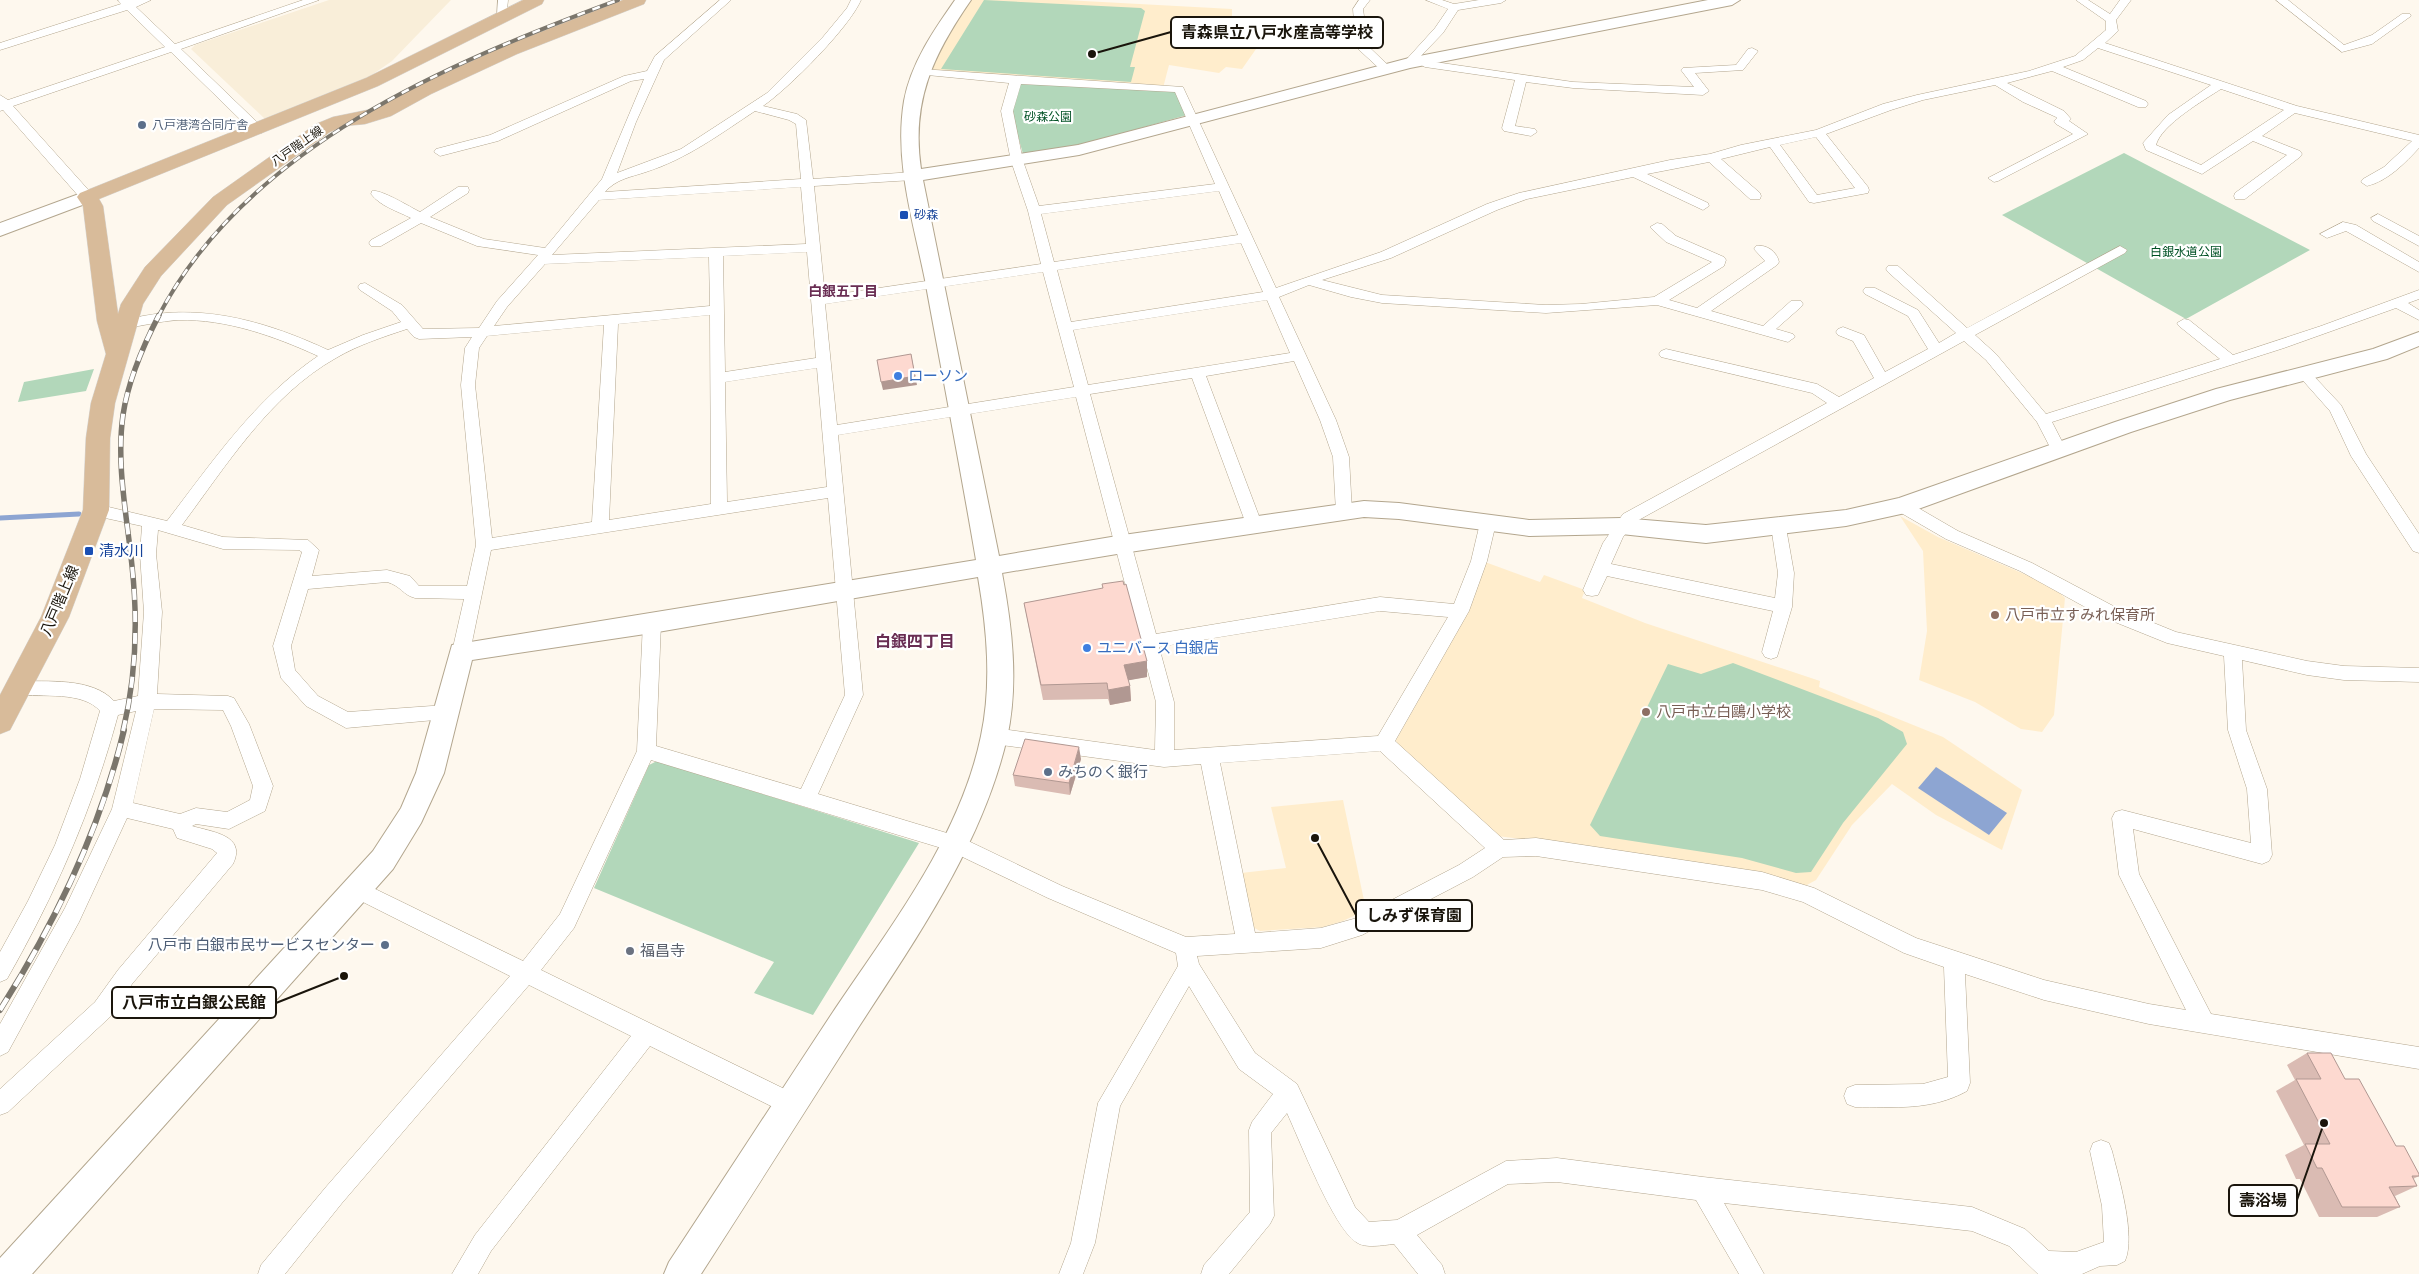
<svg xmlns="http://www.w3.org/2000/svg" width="2419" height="1274" font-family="'Alegreya Sans','Noto Sans JP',sans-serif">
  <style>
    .built { fill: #ffedcc }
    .industrial { fill: #f9eed9 }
    .green { fill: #b2d7ba }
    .water { fill: #8da5d2 }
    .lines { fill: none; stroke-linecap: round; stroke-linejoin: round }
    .stream { stroke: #8da5d2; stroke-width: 5 }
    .street-casing { stroke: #b3a68e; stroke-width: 1 }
    .secondary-casing { stroke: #b3a68e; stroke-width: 2 }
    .primary-casing { stroke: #d6d5d3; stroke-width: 1 }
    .street { fill: #fff; fill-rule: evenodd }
    .secondary { fill: #fff; fill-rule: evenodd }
    .primary { fill: #d8bb9a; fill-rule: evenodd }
    .rail-far2-casing { stroke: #7b766c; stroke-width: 4 }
    .rail-far1-casing { stroke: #7b766c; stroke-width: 5.5 }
    .rail-casing { stroke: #7b766c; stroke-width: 6 }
    .rail-far2 { stroke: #fff; stroke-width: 2.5; stroke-dasharray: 8; stroke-linecap: butt }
    .rail-far1 { stroke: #fff; stroke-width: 4; stroke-dasharray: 11; stroke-linecap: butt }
    .rail { stroke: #fff; stroke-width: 4.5; stroke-dasharray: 14; stroke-linecap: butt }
    .wall { fill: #dabbb3 }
    .shaded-wall { fill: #b19892 }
    .building { fill: #fdd9d0; stroke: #b19892 }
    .service-dot { fill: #5c6f8a; stroke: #fff; stroke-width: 2 }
    .transit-dot { fill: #1a4fb4; stroke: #fff; stroke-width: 2 }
    .shop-dot { fill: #3f7fe0; stroke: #fff; stroke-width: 2 }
    .education-dot { fill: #8d6e63; stroke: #fff; stroke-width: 2 }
    .worship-dot { fill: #6b7280; stroke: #fff; stroke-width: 2 }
    .labels { text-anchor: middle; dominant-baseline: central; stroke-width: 4.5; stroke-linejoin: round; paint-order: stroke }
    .far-park-label { font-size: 12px; fill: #005125; stroke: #fff }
    .far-service-label { font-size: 12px; fill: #4e5e75; stroke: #fff; text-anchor: start }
    .far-street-label { font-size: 12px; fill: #1a150c; stroke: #fff }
    .far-transit-label { font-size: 12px; fill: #164399; stroke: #fff; text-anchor: start }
    .far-neighbourhood-label { font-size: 14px; font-weight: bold; fill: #692d53; stroke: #fff }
    .shop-label { font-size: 15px; fill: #366cbe; stroke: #fff; text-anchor: start }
    .transit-label { font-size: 15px; fill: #164399; stroke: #fff; text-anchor: start }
    .street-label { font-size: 15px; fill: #1a150c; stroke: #fff }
    .education-label { font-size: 15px; fill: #785e54; stroke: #fff; text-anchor: start }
    .service-label { font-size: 15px; fill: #4e5e75; stroke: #fff; text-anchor: start }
    .worship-label { font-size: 15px; fill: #5b616d; stroke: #fff; text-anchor: start }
    .neighbourhood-label { font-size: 16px; font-weight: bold; fill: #692d53; stroke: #fff }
    .leader { fill: none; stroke: #1a150c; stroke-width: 2 }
    .callout-dot { fill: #1a150c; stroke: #fff; stroke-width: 2 }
    .callout { fill: #fff; stroke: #1a150c; stroke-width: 2 }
    .callout-label { font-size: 16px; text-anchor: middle; font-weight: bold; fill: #1a150c }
  </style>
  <rect width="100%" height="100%" fill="#fef8ee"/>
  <path class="built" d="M963,0H1065L1232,9V39L1261,42L1242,69L1226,67L1219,73L1169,65L1163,88L921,72Z
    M1900,516L1938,537L2038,580L2058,591L2065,598L2054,715L2042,732L2021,729L1975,702L1919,680L1927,631L1923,551Z
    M1485,562L1540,582L1544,575L1585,590L1582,598L1645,623L1820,681L1819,687L1943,737L2022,790L2002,850L1936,815L1892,784L1852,825L1816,880L1805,886L1548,842L1497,836L1397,744L1396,740L1469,611Z
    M1343,800L1366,910L1343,921L1323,927L1260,931L1251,926L1241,873L1286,868L1271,807Z"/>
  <path class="industrial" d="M329,0H451L392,61L369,77L265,119L191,49L195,45Z"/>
  <path class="green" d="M984,0L1141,8L1145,11L1130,67H1135L1131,82L941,69Z
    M1023,82L1177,92L1187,115L1077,146L1023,154L1011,111L1019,85Z
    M2124,153L2310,250L2186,319L2002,215Z
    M94,369L86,391L18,402L24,382Z
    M1733,663L1878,718L1903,732L1907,744L1843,823L1811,872L1796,873L1742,858L1600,836L1590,825L1668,664L1701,674Z
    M657,761L919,843L813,1015L754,993L774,962L594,888L649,765Z"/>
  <path class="water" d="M1936,767L2007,813L1989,835L1918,788Z"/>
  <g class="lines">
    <path class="stream" d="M0,518L79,514"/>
    <g class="street-casing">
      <path id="street" d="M118,0H151L136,7L175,44L303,0H319L181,49L262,127L264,130L262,133H254L171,52L13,106L92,194L93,197L92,200H82L3,110L0,111V95L8,100L165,47L127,10L0,50V43L121,4Z
        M498,0H508L506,19L502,20L497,17Z
        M720,0H731L664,60L636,122L617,173L681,149L767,93L823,37L847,8L851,0H861C849,28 789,88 763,106L797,114L806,120L813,179L913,172L919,176L913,180L814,186L825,296L1041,264L1028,211L1011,161L1001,111L1009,83L917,74V70L921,69L1183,87L1276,288L1381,252L1487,204L1519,193L1670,160L1710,154L1741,145L1816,130L1883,104L1917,95L2029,71L2075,56L2106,30V21L2076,0H2088L2110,14L2120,0H2131L2116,20L2118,31L2105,43L2297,106L2419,135V148C2405,163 2388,181 2367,186L2361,182L2363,179L2384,167L2412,141L2295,113L2262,136L2300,151L2302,154L2300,157L2245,199H2235L2234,196L2235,193L2287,155L2253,141L2202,174L2146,150L2143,143L2168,115L2211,85L2098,48L2083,60L2063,67L2146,101L2148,104L2146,107H2138L2052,71L2007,83L2064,111L2071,119L2069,121L2088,134L1998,181L1994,182L1988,178L2073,134L2056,124L2054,121L2057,118L2056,117L2023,102L1995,85L1923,100L1891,110L1826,134L1868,187L1869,190L1868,193L1814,203L1809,202L1770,147L1721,159L1760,193L1761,196L1760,199H1750L1709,162L1647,174L1708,203L1709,206L1703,210L1633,177L1527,199L1497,210L1391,258L1322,280L1382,295L1546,305L1581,304L1654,297L1712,262L1666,242L1650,227L1657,223L1662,224L1676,236L1724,257L1726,260L1724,266L1669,300L1697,308L1765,261L1754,249L1756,246C1767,244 1777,252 1779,262L1777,265L1711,311L1763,326L1791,301H1801L1803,304L1801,307L1776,329L1793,334L1795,337L1788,342L1657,305L1546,313L1382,303L1351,297L1309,285L1279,297L1336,420L1349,457L1352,512L1350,516L1344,518L1338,516L1336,512L1333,457L1320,420L1294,361L1206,376L1262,524L1260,528L1254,530L1248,528L1246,524L1192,378L1090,394L1156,634L1380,597L1454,604L1471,561L1480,523L1482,519L1488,517L1494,519L1496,523L1487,561L1469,611L1395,741L1504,840L1536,838L1762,872L1814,888L1916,938L2044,980L2149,1004L2186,1010L2119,875L2112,818L2115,812L2122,810L2251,843L2247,789L2228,730L2224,656L2167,643L2105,618L2020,571L1946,539L1896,510L1894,506L1896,502H1908L1958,531L2032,563L2117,608L2176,632L2307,661L2344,666L2419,668V682L2344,680L2307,675L2242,660L2246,730L2267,789L2272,855L2269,861L2262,864L2133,829L2139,874L2211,1014L2419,1047V1069L2149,1024L2044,1000L1965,974L1970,1083L1967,1091C1931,1111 1894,1107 1855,1107L1847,1104L1844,1096L1847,1088L1855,1085L1923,1084L1948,1077L1944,967L1904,953L1803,902L1762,890L1536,856L1503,857L1473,877L1362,935L1321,948L1197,956L1199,964L1255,1053L1297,1084L1355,1207L1369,1222L1397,1220L1506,1161L1557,1158L1703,1177L1972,1207L2025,1229L2049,1251L2076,1252L2104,1242L2102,1206L2090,1151L2093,1143L2101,1140L2109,1143L2112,1151C2119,1179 2136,1235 2125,1261L2117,1265L2100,1266L2082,1274H2038L2009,1246L1972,1231L1724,1203L1764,1274H1739L1696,1200L1557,1182L1508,1184L1417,1235L1442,1265L1445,1274H1418L1394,1244C1383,1245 1365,1249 1356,1242C1333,1227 1300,1141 1287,1113L1271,1133L1274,1216L1270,1224L1229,1274H1201L1204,1265L1250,1212L1249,1130L1252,1122L1273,1094L1239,1069L1189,986L1120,1106L1095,1243L1083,1274H1059L1071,1243L1098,1103L1178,966L1176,953L1048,898L948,850L651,760L574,928L541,970L799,1096L802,1104L799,1112L791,1115L783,1112L650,1046L491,1251L478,1274H452L475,1235L631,1036L529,985L342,1203L285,1274H258L261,1265L326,1187L510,976L351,896L348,890L351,884L358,881L365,884L523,961L560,914L637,751L643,623L646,618L652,616L658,618L661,623L656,746L801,789L845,695L828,498L491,550L470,652L467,657L461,659L455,657L452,652L464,599L415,598C403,595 401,586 387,582L308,589L291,646L295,670L318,696L348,712L446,705L452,707L455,712L452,717L446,719L346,728L306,706L281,678L273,646L302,552L299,550L223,549L158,530L156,554L162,612L157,694L228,696L234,698L249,724L273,786L265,811L229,829L196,824L192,826C212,832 247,835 233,864L132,984L111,1016L8,1112L0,1115V1089L95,1002L118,970L217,853L212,849L177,838L173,829L127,818L79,922L8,1052L0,1056V1024L65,908L112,809L136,711L118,715C93,808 55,895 7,979L0,982V952L28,901L55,845L80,779L100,711C83,691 42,697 17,695L11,693L8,688L11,683L17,681C47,682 92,677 114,701L138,696L144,612L140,554L142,526L96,516L90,514L88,510L90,506L96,504L167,521C213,461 255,399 318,356C274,336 227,319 178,320C160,321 143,326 125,328L118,324C122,317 135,318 143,316C207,304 270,323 328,350L363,335L401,322L392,311L360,290L358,287L360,284L365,283L402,305L423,329L479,328L497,301L538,255L477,246L421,223L381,246H371L369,243L371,240L411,218C397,211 380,206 371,194L372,191C381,189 410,207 420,212L458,187H468L469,190L468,193L430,217L484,239L545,248L602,179L644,79L631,81L498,141L440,156L434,152L436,149L490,135L624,76L647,71L655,56ZM1021,84L1175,92L1215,184L1039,206L1023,161L1013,111ZM2221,89L2284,110L2201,165L2156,145C2161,125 2204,100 2221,89ZM755,111L789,120L796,124L801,179L605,192C616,179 631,177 646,172C687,159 720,134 755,111ZM1816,137L1855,188L1817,195L1780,145ZM801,187L806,244L552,255L599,200ZM1219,191L1238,235L1054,262L1041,214ZM1241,243L1263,292L1071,322L1057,270ZM807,252L816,358L725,372L723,256ZM709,257L710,306L494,326L507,307L545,264ZM1043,272L1074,387L837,425L825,304ZM1267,300L1290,353L1088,385L1073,330ZM710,315L711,504L609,520L618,324ZM604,325L592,522L492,538L475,385L479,348L487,336ZM407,329L414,337L419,339L472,337L465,348L461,385L476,545L467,586H419L410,576L387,570L312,576L319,550L308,540L223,537L182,525C226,466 270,395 336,358C358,345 383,337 407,329ZM817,368L827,487L727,502L725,382ZM1076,397L1156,702L1155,750L994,728L987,731L985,736L987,741L994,744L1164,767L1201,764L1235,934L1186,937L1062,886L960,837L818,794L863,695L838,435ZM1380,611L1448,617L1378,736L1174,750V702L1159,647ZM154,709L223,710L231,726L253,786L250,800L227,812L196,808L180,814L133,803ZM1380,751L1485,848L1459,865L1357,918L1321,928L1255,933L1220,763Z
        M1359,0H1370L1363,9L1368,46L1390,67V71H1382L1356,47L1353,9Z
        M1426,0H1442L1454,4L1479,0H1506L1501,3L1458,10L1443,33L1419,58L1428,61L1573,82L1694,87L1681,70L1683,68L1736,65L1748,49L1752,48L1758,51L1743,70L1695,73L1709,91L1703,95L1573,88L1526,82L1515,126L1535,129L1537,132L1531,136L1504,131L1502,128L1515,80L1425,67L1416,62L1413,65H1405V61L1435,28L1448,9Z
        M2276,0H2288L2344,45L2372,35L2402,14H2410L2411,16L2372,44L2342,52Z
        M2378,214L2419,236V246L2373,221L2371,218Z
        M2343,222L2356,225L2419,262V272L2346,231L2327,238L2320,234Z
        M2120,246L2127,250L2125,253L1975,335L1996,354L2046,414L2220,359L2179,326L2177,323L2184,319L2189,320L2233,355L2321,326L2419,290V299L2408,303L2419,310V320L2396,308L2284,348L2052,422L2067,451L2064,455H2054L2037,422L1986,360L1964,341L1635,522L1623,537L1611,564L1775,598L1778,573L1771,526L1773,522L1779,520L1785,522L1794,573L1792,607L1777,657L1771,659L1765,657L1762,652L1773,611L1607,576L1598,595L1592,596L1586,595L1583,590L1603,543L1623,514L1827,403L1812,393L1661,357L1659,354L1661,351L1666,349L1817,384L1839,397L1874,378L1853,341L1838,335L1836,332L1838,329L1843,327L1864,335L1885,372L1928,349L1908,316L1865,294L1863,291L1865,288H1875L1918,310L1939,343L1956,333L1888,272L1886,269L1888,266H1898L1967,328Z
        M2305,370L2310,372L2341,405L2366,454L2419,534V553L2413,551L2351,456L2330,411L2298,375Z"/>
    </g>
    <g class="secondary-casing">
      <path id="secondary" d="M955,0H971C933,55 911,101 921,169L1078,145L1409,58L1708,0H1740L1732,5L1410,68L1079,155L923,180L999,556L1123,535L1364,501L1399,503L1529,520L1621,518L1706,525L1846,510L1899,498L2115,422L2216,389L2373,349L2419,332V346L2387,359L2230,400L2131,432L1910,512L1846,526L1706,543L1621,534L1529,536L1399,519L1364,517L1123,553L1002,573C1012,626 1019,684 1007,738C982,845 917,937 858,1028C806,1110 754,1192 701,1274H664L669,1262C724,1179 778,1095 833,1012C890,927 960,838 981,736C992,684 987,629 978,577L652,633L472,660L444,773L421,823L393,869L32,1274H0V1258L373,851L401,808L416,773L452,645L976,560C960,466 942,373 925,280C913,221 894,161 904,101C911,63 934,30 955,0Z
        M87,191L93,193L96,197L93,201L0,236V223Z"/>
    </g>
    <g class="primary-casing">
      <path id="primary" d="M523,0H544L542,4L378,86L99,199L103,206L118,314L121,304L145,267L213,197L316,124L333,117L377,108L417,86L505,46L623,0H646L644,4L517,54L431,94L391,116L365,124L344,126L330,132L227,205L161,276L143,304L115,403L110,438L109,510L69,617L10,730L0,734V695L41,617L83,510L86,438L91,403L106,354L97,321L83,206L77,197L80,193L366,78Z"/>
    </g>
    <use href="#street" class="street"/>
    <use href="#secondary" class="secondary"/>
    <use href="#primary" class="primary"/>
    <g class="rail-far2-casing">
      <path id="rail-far2" d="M158,317C246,147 448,63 618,0"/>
    </g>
    <g class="rail-far1-casing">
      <path id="rail-far1" d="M123,731C136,677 138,621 132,566C127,516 116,465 123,415C128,381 143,346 159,315"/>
    </g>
    <g class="rail-casing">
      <path id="rail" d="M0,1010C55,923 100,831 124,730"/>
    </g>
    <use href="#rail-far2" class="rail-far2"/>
    <use href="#rail-far1" class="rail-far1"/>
    <use href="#rail" class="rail"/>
  </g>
  <path class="wall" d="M1102,584L1147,677L1128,680L1130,686L1131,701L1110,705L1108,699L1043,700L1024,603L1103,589Z
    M1081,759L1070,795L1015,786L1013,775Z
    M2307,1053L2345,1079L2396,1146L2419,1174V1176L2413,1179L2417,1186L2395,1196L2400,1207L2377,1217H2319L2300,1179H2296L2285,1155L2304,1145L2276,1091L2295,1080L2287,1065Z"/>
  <path class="shaded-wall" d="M911,354L917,385L883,390L881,382Z
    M1147,661V677L1125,681L1124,665Z
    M1130,686L1131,701L1110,705L1108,690Z
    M1079,747L1081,759L1070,795L1069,783Z"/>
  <path class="building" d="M911,354L915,376L881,382L877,360Z
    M1123,581L1124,585L1126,584L1147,661L1124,665L1130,686L1108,690L1107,683L1041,685L1024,603L1103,588L1102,584Z
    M1025,739L1079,747L1069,783L1013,775Z
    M2307,1053H2331L2345,1079H2359L2396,1146H2404L2419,1174V1176H2412L2417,1186L2389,1187L2400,1207H2342L2322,1168H2317L2305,1144H2330L2296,1079H2321Z"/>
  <g class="service-dot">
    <circle cx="142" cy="125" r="5"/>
    <circle cx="1048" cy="772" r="5"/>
    <circle cx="385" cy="945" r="5"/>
  </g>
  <g class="transit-dot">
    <rect x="899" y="210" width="10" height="10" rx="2.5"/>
    <rect x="84" y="546" width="10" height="10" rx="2.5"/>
  </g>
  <g class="shop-dot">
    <circle cx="898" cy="376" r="5"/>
    <circle cx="1087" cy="648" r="5"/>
  </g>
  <g class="education-dot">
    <circle cx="1995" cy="615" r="5"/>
    <circle cx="1646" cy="712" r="5"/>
  </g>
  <circle class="worship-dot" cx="630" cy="951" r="5"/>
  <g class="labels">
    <g class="far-park-label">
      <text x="1048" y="117">砂森公園</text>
      <text x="2186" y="252">白銀水道公園</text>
    </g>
    <g class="far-service-label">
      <text x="152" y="125">八戸港湾合同庁舎</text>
    </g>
    <g class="far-street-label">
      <text transform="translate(297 146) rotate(-35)">八戸階上線</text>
    </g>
    <g class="far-transit-label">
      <text x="914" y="215">砂森</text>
    </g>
    <g class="far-neighbourhood-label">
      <text x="843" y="292">白銀五丁目</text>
    </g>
    <g class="shop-label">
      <text x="908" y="376">ローソン</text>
      <text x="1097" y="648">ユニバース 白銀店</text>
    </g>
    <g class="transit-label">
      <text x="99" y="551">清水川</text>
    </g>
    <g class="street-label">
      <text transform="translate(60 601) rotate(-67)">八戸階上線</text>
    </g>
    <g class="education-label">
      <text x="2005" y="615">八戸市立すみれ保育所</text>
      <text x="1656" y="712">八戸市立白鷗小学校</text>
    </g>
    <g class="service-label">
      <text x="1058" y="772">みちのく銀行</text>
      <text x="375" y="945" text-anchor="end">八戸市 白銀市民サービスセンター</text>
    </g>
    <g class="worship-label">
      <text x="640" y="951">福昌寺</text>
    </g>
    <g class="neighbourhood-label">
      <text x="915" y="642">白銀四丁目</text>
    </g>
  </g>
  <path class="leader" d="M1092 54L1171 32M1315 838L1356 915M344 976L276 1003M2324 1123L2297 1200"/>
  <g class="callout-dot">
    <circle cx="1092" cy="54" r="5"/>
    <circle cx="1315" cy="838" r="5"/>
    <circle cx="344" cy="976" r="5"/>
    <circle cx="2324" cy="1123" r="5"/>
  </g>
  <g class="callout">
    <rect x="1171" y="17" width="212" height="31" rx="5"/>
    <rect x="1356" y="900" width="116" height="31" rx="5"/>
    <rect x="112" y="987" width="164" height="31" rx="5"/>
    <rect x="2229" y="1185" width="68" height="31" rx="5"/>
  </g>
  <g class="callout-label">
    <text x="1277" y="38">青森県立八戸水産高等学校</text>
    <text x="1414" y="921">しみず保育園</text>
    <text x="194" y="1008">八戸市立白銀公民館</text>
    <text x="2263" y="1206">壽浴場</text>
  </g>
</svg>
